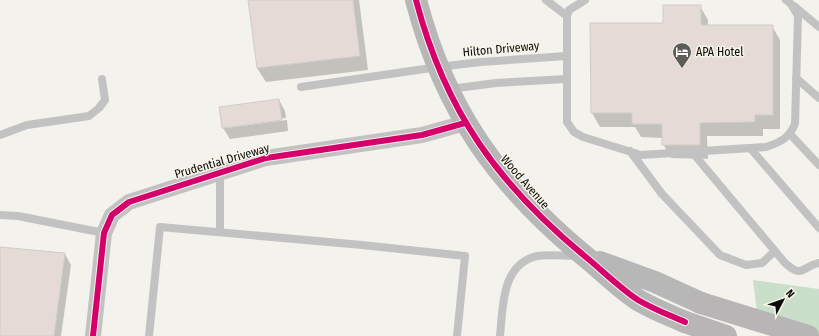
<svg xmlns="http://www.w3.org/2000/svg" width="819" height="336" font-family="'Fira Sans Condensed',sans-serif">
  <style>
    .forest { fill: #c9dfc9 }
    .shadow { fill: #0003 }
    .building { fill: #e5dad5; stroke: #d0cdc9 }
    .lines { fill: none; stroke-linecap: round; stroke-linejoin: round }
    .lane { stroke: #c3c2c2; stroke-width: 8 }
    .street { stroke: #c3c2c2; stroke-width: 16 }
    .secondary { stroke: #b8b7b8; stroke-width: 22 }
    .highway { stroke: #b7b5b5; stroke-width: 22 }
    .cycleway-casing { stroke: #f6f5e9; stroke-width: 8 }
    .cycleway { stroke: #d6006c; stroke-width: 6 }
    .labels { text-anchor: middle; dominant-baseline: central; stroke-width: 3; stroke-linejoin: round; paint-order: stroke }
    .street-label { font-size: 12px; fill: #0c0b08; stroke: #f6f5e9 }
    .poi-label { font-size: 12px; fill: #0c0b08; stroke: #f6f5e9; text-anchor: start }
  </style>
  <rect width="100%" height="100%" fill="#f3f2ec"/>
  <path class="forest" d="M753,280L819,289V336H808L758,321Z"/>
  <path class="shadow" d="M249,0H359L368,70L266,82L257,68Z
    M700,6L708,20V26H772L780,40V129H763V136H707L708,159L671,158L663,144V138L641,137L635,127H600L592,113L664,24Z
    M279,100L285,111L286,118L226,126V128L287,120L288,131L230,139L223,128Z
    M0,248L65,254L71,265L61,336H0Z"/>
  <path class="building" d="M248,0H353L360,56L257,68Z
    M663,5H701V25H773V115H755V122L700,123V145H662V124H632V113H591L590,23H663Z
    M279,99L282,120L222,128L219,107Z
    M0,247L65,253L54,336H0Z"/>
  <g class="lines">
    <path class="lane" d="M546,0L567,16
      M585,0L569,10L567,16V122L574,132L583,137L641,155L766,147C781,142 789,138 795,124L798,16L791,4L786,0
      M794,6L819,27
      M796,78L819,98
      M301,87L438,67L481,62L566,56
      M450,89L496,83L566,79
      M790,134L819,165
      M0,135L27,125L89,116L99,108L105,100L102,79
      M751,149L819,228
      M630,151L662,194L720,255L746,265L762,263L775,251
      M692,152L785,263C803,279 801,267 819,263
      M0,215L18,216L104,233
      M220,232V171
      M149,336L160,227L362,245L465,256L457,336
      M500,336C503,308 501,264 537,256C550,254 564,256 577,256"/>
    <path class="street" d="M93,336L104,233L112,215L129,202L266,158L422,135L465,123"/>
    <path class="secondary" d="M416,0C445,111 498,185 587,258C604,272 620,288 638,300C653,309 669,315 685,322
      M600,262L655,282L701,303"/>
    <path class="highway" d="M701,303L808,336
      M685,322L726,336"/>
    <g class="cycleway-casing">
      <path id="cycleway" d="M416,0C445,111 498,185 587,258C604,272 620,288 638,300C653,309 669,315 685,322
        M93,336L104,233L112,215L129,202L266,158L422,135L465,123"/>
    </g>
    <use href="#cycleway" class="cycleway"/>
  </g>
  <defs>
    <g id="hotel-pin" transform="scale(1)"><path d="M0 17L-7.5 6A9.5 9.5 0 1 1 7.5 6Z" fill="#5d5c58" stroke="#f6f5e9"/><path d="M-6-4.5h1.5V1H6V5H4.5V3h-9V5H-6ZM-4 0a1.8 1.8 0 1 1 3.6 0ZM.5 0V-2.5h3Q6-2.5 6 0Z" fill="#fff"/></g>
  </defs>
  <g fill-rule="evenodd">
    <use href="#hotel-pin" x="682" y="52"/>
  </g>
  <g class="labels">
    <g class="street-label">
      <text transform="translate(501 49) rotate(-5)">Hilton Driveway</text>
      <text transform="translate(222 161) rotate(-16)">Prudential Driveway</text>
      <text transform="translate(525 182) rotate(49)">Wood Avenue</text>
    </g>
    <g class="poi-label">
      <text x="696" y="52">APA Hotel</text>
    </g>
  </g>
  <g transform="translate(783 300) rotate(49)" stroke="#f6f5e9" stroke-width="3" paint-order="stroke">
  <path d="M0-3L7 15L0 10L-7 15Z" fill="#0c0b08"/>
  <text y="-6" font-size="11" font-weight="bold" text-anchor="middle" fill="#0c0b08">N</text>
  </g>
</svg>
